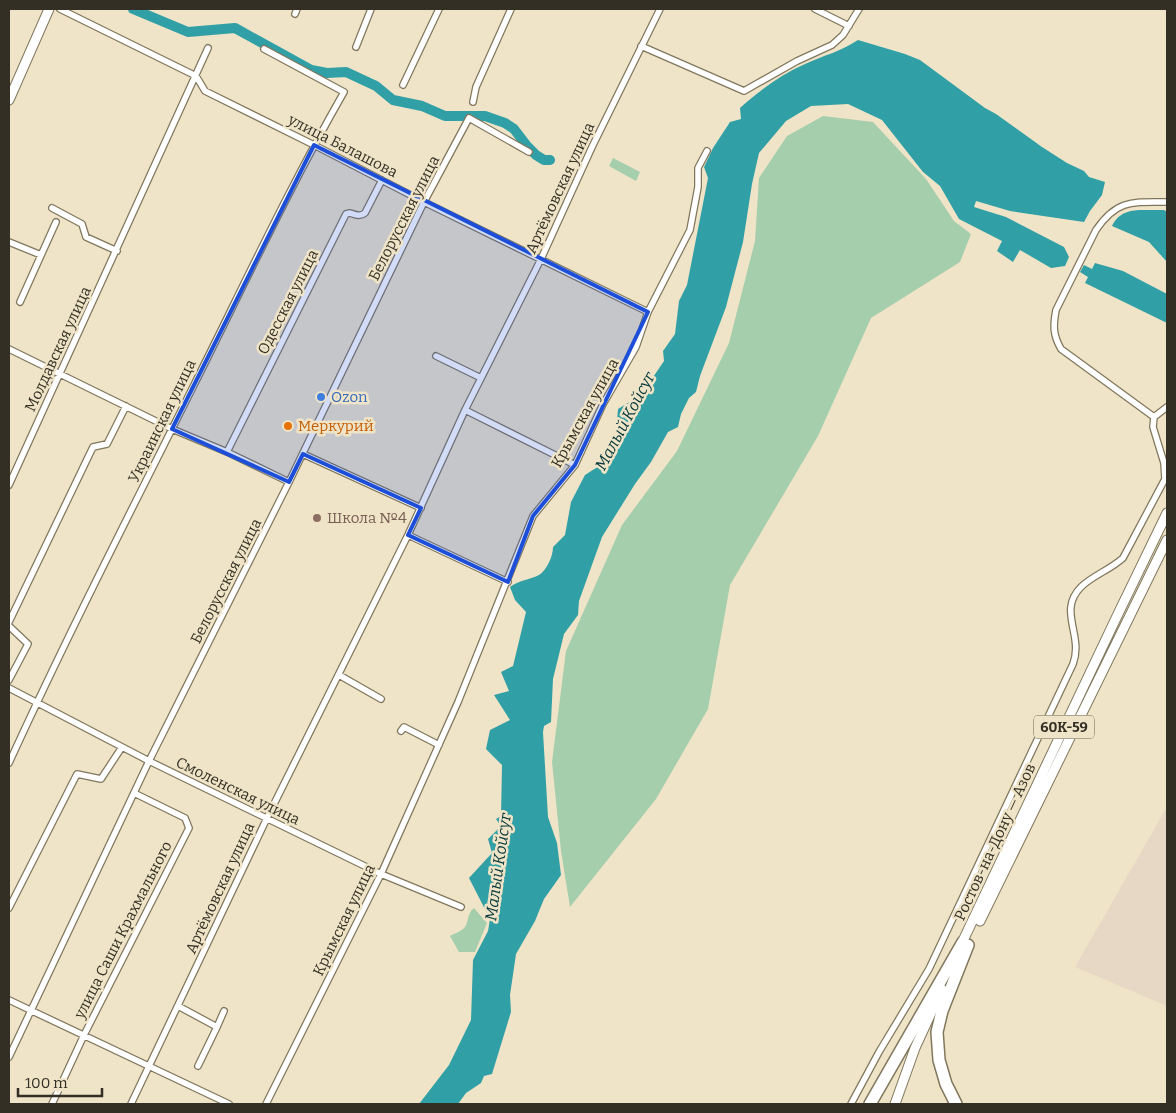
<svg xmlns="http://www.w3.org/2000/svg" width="1176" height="1113" font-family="Bitter,serif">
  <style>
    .industrial { fill: #e7d8c5 }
    .green { fill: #a5cead }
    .water { fill: #31a0a6 }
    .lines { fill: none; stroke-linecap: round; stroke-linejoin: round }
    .river { stroke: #31a0a6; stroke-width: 10 }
    .street-casing { stroke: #81775d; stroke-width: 8 }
    .secondary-casing { stroke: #81775d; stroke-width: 11 }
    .primary-casing { stroke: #81775d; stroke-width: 11 }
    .highway-casing { stroke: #81775d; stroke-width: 14 }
    .street { stroke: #fff; stroke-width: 5.5 }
    .secondary { stroke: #fff; stroke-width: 9 }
    .primary { stroke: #fff; stroke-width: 9 }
    .highway { stroke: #fff; stroke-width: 11 }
    .marked { fill: #1d4ed8; fill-opacity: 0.2; stroke: #1d4ed8; stroke-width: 4; stroke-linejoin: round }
    .shop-dot { fill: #3f7fe0; stroke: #efe4c7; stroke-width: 2 }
    .food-dot { fill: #e8710a; stroke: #efe4c7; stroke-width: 2 }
    .education-dot { fill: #8d6e63; stroke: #efe4c7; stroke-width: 2 }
    .labels { text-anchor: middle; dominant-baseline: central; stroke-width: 5; stroke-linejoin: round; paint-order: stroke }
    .shield { fill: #efe4c7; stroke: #6b6555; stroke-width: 1 }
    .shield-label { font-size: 14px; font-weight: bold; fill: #332f24 }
    .street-label { font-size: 15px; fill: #332f24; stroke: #efe4c7 }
    .shop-label { font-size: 15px; fill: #366cbe; stroke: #efe4c7; text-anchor: start }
    .food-label { font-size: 15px; fill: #c56008; stroke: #efe4c7; text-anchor: start }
    .education-label { font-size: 15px; fill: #785e54; stroke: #efe4c7; text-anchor: start }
    .water-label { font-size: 16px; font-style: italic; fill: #023639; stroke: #efe4c7 }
  </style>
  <rect width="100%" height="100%" fill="#efe4c7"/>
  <path class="industrial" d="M1167,807V1006L1075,967Z"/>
  <path class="green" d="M823,116L873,122L926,179L954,221L971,234L960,262L871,318L818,436L730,585L708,709L656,799L570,907L561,851L552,762L566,651L622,525L677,451L729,343L755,241L759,178L787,136Z
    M613,158L640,172L636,181L609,166Z
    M474,908L487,923L475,952H459L450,936C455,933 461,932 465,927C469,921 467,913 474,908Z"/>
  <path class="water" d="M858,40L905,54L920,60L985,108L996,114L1042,147L1067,163L1084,171L1089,177L1105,182L1102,195L1090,211L1084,222L1010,211L976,201L974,207L1006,217L1064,247L1069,257L1065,266L1051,268L1020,250L1013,262L997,251L1002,241L959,219L940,186L923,172L882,120L848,104L811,106L786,121L759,153L752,184L743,242L726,307L700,376L696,392L689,398L681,414L678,427L668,432L651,462L635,484L602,537L579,601L578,615L564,634L553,679L551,722L544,726L543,732L548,817L557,843L561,875L544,899L535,921L516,954L510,995L511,1012L492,1074L484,1076L481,1083L466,1093L458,1104H419L449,1065L471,1020L473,960L488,931L490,919L469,878L492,853L488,839L501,826L496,819L501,816L502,765L486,749L490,730L510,720L494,695L509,691L501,672L513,666L526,612L515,600L510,587C519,580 529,580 539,575C547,570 553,556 553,547L565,535L571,502L585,475L599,466L616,439L619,428L617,421L618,409L641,395L664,361L663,351L675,334L679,301L687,285L708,178L704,167L713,148L730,122L741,119L740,108C760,90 780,75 805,64C824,55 840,52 858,40Z
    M1164,210L1167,212V262L1149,242L1112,226C1122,205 1143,211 1164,210Z
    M1095,263L1123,271L1167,294V323L1085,283L1088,277L1080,272L1084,265L1092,269Z"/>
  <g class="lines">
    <path class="river" d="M133,9L188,32L235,28L311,70L327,73L346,72L376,86L393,100L422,106L445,116H485L505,123L514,129L527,146L536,155L544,160H550"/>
    <g class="street-casing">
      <path id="street" d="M60,9L196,76L205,91L314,145L424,202L648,312
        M815,9L849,26
        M295,14L297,9
        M641,46L744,91L797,61L832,45L843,35L859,9
        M356,47L371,9
        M403,85L439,9
        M473,102L476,87L511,9
        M52,208L82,224L86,237L117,251
        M9,242L41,255
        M20,302L56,222
        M9,349L172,429L227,452L289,482
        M436,356L481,378
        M465,410L575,465
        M1154,417L1061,349C1053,335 1053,326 1056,310L1096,230C1117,199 1133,202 1167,202
        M227,452L346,214L350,213C356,215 360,217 365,213L382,180
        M303,454L421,508
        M9,485L208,48
        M408,535L508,582
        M9,622L93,447L107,444L126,406
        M9,626L28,644L9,680
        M339,675L381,699
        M9,688L149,761L381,874L461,907
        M401,731L404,727L439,745
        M9,763C67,636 131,511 194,385C243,287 289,188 344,92L264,49
        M9,908L77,774L101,779L122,747
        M9,1000L229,1104
        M178,1006L217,1027L224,1011
        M9,1057L149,761L289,482L424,202L469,118L529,152
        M198,1066L217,1027
        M52,1104L84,1035L189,828L185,818L134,793
        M131,1104L267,818L408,535L465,410L541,259L592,147L660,9
        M266,1104L381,874L458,702L533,516L575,465L603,404L636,347L648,312L690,230L698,187V168L707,151
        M851,1104L879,1052L929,969L1073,664C1084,635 1057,611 1081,587C1093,575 1110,570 1123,558L1165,479L1164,463L1153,427L1154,417L1167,407"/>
    </g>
    <g class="secondary-casing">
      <path id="secondary" d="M9,100L49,9"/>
    </g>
    <g class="primary-casing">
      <path id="primary" d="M980,921L1167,540
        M960,947L1118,614L1167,513
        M895,1104L915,1048L942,989"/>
    </g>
    <g class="highway-casing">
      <path id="highway" d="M870,1104L963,942
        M956,1104L946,1084L939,1060L937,1032L942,1011L968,945"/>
    </g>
    <use href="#street" class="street"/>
    <use href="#secondary" class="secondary"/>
    <use href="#primary" class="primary"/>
    <use href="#highway" class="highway"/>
  </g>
  <path class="marked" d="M314,145L648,312L575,465L533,516L508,582L408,535L421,508L303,454L289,482L172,429Z"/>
  <circle class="shop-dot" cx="321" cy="397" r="5"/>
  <circle class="food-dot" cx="288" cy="426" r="5"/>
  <circle class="education-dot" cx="317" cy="518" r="5"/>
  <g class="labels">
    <rect class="shield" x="1034" y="715.5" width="60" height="23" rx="4"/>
    <g class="shield-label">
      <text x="1064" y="727">60К-59</text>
    </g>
    <g class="street-label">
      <text transform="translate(343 146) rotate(27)">улица Балашова</text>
      <text transform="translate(560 188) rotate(-65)">Артёмовская улица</text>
      <text transform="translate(404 218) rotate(-63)">Белорусская улица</text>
      <text transform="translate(288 302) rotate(-63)">Одесская улица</text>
      <text transform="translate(58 349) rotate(-65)">Молдавская улица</text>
      <text transform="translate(585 413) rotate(-61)">Крымская улица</text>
      <text transform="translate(162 421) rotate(-64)">Украинская улица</text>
      <text transform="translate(226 581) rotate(-63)">Белорусская улица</text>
      <text transform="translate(238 791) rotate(26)">Смоленская улица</text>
      <text transform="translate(995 842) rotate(-65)">Ростов-на-Дону — Азов</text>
      <text transform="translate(220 888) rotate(-65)">Артёмовская улица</text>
      <text transform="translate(344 920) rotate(-64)">Крымская улица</text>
      <text transform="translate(123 930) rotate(-63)">улица Саши Крахмального</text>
    </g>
    <g class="shop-label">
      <text x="331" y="397">Ozon</text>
    </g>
    <g class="food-label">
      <text x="298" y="426">Меркурий</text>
    </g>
    <g class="education-label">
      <text x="327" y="518">Школа №4</text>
    </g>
    <g class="water-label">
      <text transform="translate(625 421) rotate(-62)">Малый Койсуг</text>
      <text transform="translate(498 867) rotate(-82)">Малый Койсуг</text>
    </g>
  </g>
  <rect width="1176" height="1113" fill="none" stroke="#332f24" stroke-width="20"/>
  <path d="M18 1088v8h84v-8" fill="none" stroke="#332f24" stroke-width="2.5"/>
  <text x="25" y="1088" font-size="15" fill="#332f24" stroke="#efe4c7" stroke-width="4" paint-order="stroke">100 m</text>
</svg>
